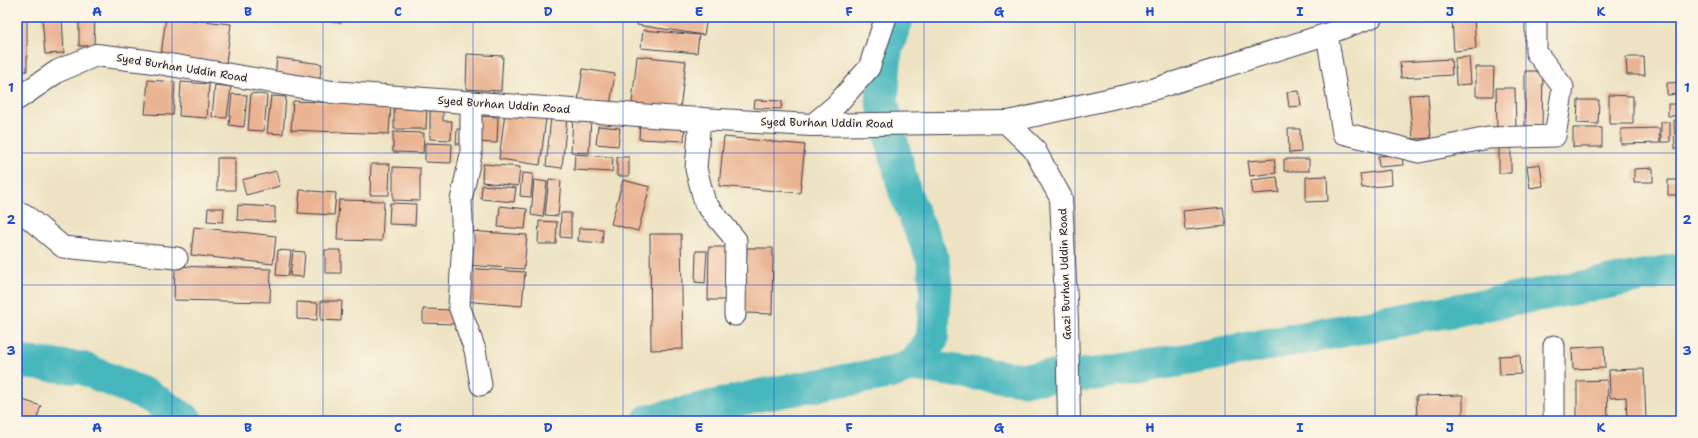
<svg xmlns="http://www.w3.org/2000/svg" width="1698" height="438" font-family="'Shantell Sans',sans-serif">
  <style>
    .lines { fill: none; stroke-linecap: round; stroke-linejoin: round }
    .river { stroke: #47b7be; stroke-width: 33 }
    .building { fill: #eab492 }
    .street-casing { stroke: #403f4f; stroke-width: 23 }
    .secondary-casing { stroke: #403f4f; stroke-width: 24 }
    .street { stroke: #fff; stroke-width: 21 }
    .secondary { stroke: #fff; stroke-width: 22 }
    .grid { fill: none; stroke: #1d4ed8; stroke-width: 1; stroke-opacity: 0.55 }
    .labels { text-anchor: middle; dominant-baseline: central; stroke-width: 3; stroke-linejoin: round; paint-order: stroke }
    .street-label { font-size: 11px; fill: #22223b; stroke: #fcf5e5 }
    .neatline { fill: none; stroke: #1d4ed8; stroke-width: 1.5 }
    .grid-label { font-size: 13px; text-anchor: middle; font-weight: bold; fill: #1d4ed8 }
  </style>
  <rect width="100%" height="100%" fill="#fcf5e5"/>
  <filter id="ink" filterUnits="userSpaceOnUse"><feTurbulence type="fractalNoise" baseFrequency=".025" numOctaves="2"/><feDisplacementMap in="SourceGraphic" scale="8" xChannelSelector="R" yChannelSelector="G"/><feConvolveMatrix kernelMatrix="1 2 1 2 8 2 1 2 1" color-interpolation-filters="sRGB"/></filter>
  <filter id="wash" filterUnits="userSpaceOnUse"><feTurbulence type="fractalNoise" baseFrequency=".012" numOctaves="4" result="noise"/><feDisplacementMap in="SourceGraphic" scale="16" xChannelSelector="R" yChannelSelector="G"/><feGaussianBlur stdDeviation="0.9" result="paint"/><feColorMatrix in="noise" values="0 0 0 0 0 0 0 0 0 0 0 0 0 0 0 0 0 1.4 0 .05"/><feComposite in="paint" operator="in"/></filter>
  <g filter="url(#wash)">
    <rect width="100%" height="100%" fill="#ede3c3"/>
    <g class="lines">
      <path class="river" d="M17,362L82,368L151,397L187,421
        M914,365L969,373L1025,379L1096,374L1183,360L1681,269
        M648,421L761,395L889,373L914,365L932,340L936,288L933,260L905,193L882,102L886,50L898,17"/>
    </g>
    <g id="blocks">
      <path class="building" d="M17,17H27V71H17Z
        M42,17H62L64,53L45,54Z
        M79,17H95L94,46H79Z
        M166,17L231,24L226,63L161,55Z
        M298,17H341V23Z
        M638,17H707L704,35L637,25Z
        M1474,18L1476,49L1454,51L1452,20Z
        M643,30L699,35L697,53L641,48Z
        M467,54L503,56L501,91L466,89Z
        M637,56L686,61L680,109L632,103Z
        M1469,57L1471,84L1456,85L1455,58Z
        M1626,57H1644L1645,75H1627Z
        M277,58L322,64L319,83L275,77Z
        M1451,59L1452,75L1401,78L1400,62Z
        M1476,67H1494L1493,96H1476Z
        M583,69L615,74L610,106L578,101Z
        M1525,71H1543L1542,127L1525,126Z
        M148,80L175,82L173,115L145,114Z
        M181,82L209,84L207,118L179,116Z
        M1681,82V94L1667,95V83Z
        M215,85L231,87L227,118L212,117Z
        M1496,88H1515L1516,129H1497Z
        M1299,91L1301,106L1289,107L1287,92Z
        M251,93L267,95L264,131L248,130Z
        M232,94L247,95L244,127L229,125Z
        M1428,94L1431,138L1413,139L1409,95Z
        M1609,95L1633,96V124H1609Z
        M271,96L286,97L283,134L267,133Z
        M755,100L782,101L781,109L754,108Z
        M1578,100H1599L1598,124L1577,123Z
        M293,101L391,105L389,134L291,130Z
        M1668,104H1681V116H1668Z
        M394,108H427L426,129H394Z
        M430,111H443V121H452L451,140L430,139Z
        M505,113L546,119L540,165L499,159Z
        M474,116L498,117L497,143L473,142Z
        M551,117L567,118L562,168L546,166Z
        M573,117L591,118L589,153L571,152Z
        M1674,120H1681V148L1675,149Z
        M640,121L685,122L684,141L639,139Z
        M1661,122H1670V142H1661Z
        M598,126L620,128L618,146L596,144Z
        M1573,128H1602V147H1573Z
        M1659,128L1660,143L1621,144V129Z
        M457,129H469L468,144H456Z
        M1288,129H1300L1301,152L1289,153Z
        M393,132L424,133L423,153L393,152Z
        M724,137L805,145L800,193L719,186Z
        M425,143L452,144L451,163L425,162Z
        M1499,143H1511V173H1499Z
        M575,154L613,157L612,172L574,170Z
        M1402,155L1403,165L1379,167L1378,156Z
        M617,157H629V176H617Z
        M217,158H235V190H217Z
        M1274,159L1276,173L1250,176L1248,161Z
        M1284,159H1309V171H1284Z
        M371,164H390L389,195H370Z
        M483,164L520,167L518,186L482,182Z
        M1540,164L1543,186L1530,188L1527,166Z
        M393,167L420,168V201L393,200Z
        M1653,168V182H1634V169Z
        M1391,170L1392,185L1362,188L1360,174Z
        M276,171L280,186L246,195L242,180Z
        M522,173L533,174L531,197L520,196Z
        M1327,176L1328,201L1306,202V177Z
        M1277,177L1279,192L1253,194L1251,180Z
        M549,179L561,181L558,216L545,215Z
        M534,180L547,182L543,217L531,215Z
        M623,180L650,187L638,231L611,224Z
        M1668,180H1681V195H1668Z
        M482,185L516,188L514,202L481,199Z
        M300,190L336,193L334,215L298,213Z
        M339,200L384,201L382,241L337,240Z
        M390,203L416,204L415,225L389,224Z
        M238,205L275,207V222L237,220Z
        M500,206L527,209L525,229L498,227Z
        M1223,207L1226,226L1185,230L1183,211Z
        M208,208H224L223,222L207,221Z
        M561,213H571V238L560,237Z
        M539,221L557,222L556,244H538Z
        M194,227L276,236L273,264L191,255Z
        M579,228L603,229L602,243L578,241Z
        M468,231L527,235L524,269L466,265Z
        M650,234H681L683,349L651,350Z
        M709,247H728L726,300H708Z
        M747,248H773L772,314L745,313Z
        M278,250L291,251L288,276L276,275Z
        M325,250H341V273H325Z
        M293,251L305,252L303,277L290,276Z
        M696,251H707L705,283L695,282Z
        M175,266L271,269L270,302L174,300Z
        M466,268L525,272L522,306L463,301Z
        M321,301H342L341,321L321,320Z
        M297,302L318,303L317,320L297,319Z
        M423,309L455,310L454,324L423,323Z
        M1604,346L1605,368L1573,369L1572,348Z
        M1520,355L1521,374L1500,375L1499,356Z
        M1644,369L1646,421H1627L1626,397L1610,398L1609,370Z
        M1607,380L1608,421H1577V381Z
        M1463,395V416L1417,417L1416,396Z
        M17,398L41,406L36,421H17Z"/>
    </g>
  </g>
  <g filter="url(#ink)">
    <use href="#blocks" fill-opacity="0" stroke="#403f4f" stroke-width="1"/>
    <g class="lines">
      <g class="street-casing">
        <path id="street" d="M1327,34L1343,133L1419,152L1488,138L1555,136L1563,87L1536,52V17
          M471,102V154L461,200L463,241L459,306L475,350L481,385
          M700,118L696,169L705,203L736,240L735,315
          M1006,122L1154,89L1327,34L1372,17
          M812,125L836,105L869,68L886,17
          M17,212L24,214L63,247L177,258
          M1554,346V421"/>
      </g>
      <g class="secondary-casing">
        <path id="secondary" d="M17,99L58,71L96,55L146,61L332,92L665,117L812,125L1006,122L1034,149L1061,198L1067,321L1069,421"/>
      </g>
      <use href="#street" class="street"/>
      <use href="#secondary" class="secondary"/>
    </g>
  </g>
  <path class="grid" d="M172,17V421M323,17V421M473,17V421M623,17V421M774,17V421M924,17V421M1075,17V421M1225,17V421M1375,17V421M1526,17V421M17,153H1681M17,285H1681"/>
  <g class="labels">
    <g class="street-label">
      <text transform="translate(182 68) rotate(9)">Syed Burhan Uddin Road</text>
      <text transform="translate(504 105) rotate(4)">Syed Burhan Uddin Road</text>
      <text transform="translate(827 123) rotate(1)">Syed Burhan Uddin Road</text>
      <text transform="translate(1065 274) rotate(-92)">Gazi Burhan Uddin Road</text>
    </g>
  </g>
  <rect width="1698" height="438" fill="none" stroke="#fcf5e5" stroke-width="44"/>
  <rect x="22" y="22" width="1654" height="394" class="neatline"/>
  <g class="grid-label">
    <text x="97" y="16">A</text>
    <text x="248" y="16">B</text>
    <text x="398" y="16">C</text>
    <text x="548" y="16">D</text>
    <text x="699" y="16">E</text>
    <text x="849" y="16">F</text>
    <text x="999" y="16">G</text>
    <text x="1150" y="16">H</text>
    <text x="1300" y="16">I</text>
    <text x="1450" y="16">J</text>
    <text x="1601" y="16">K</text>
    <text x="11" y="92">1</text>
    <text x="1687" y="92">1</text>
    <text x="11" y="224">2</text>
    <text x="1687" y="224">2</text>
    <text x="11" y="355">3</text>
    <text x="1687" y="355">3</text>
    <text x="97" y="432">A</text>
    <text x="248" y="432">B</text>
    <text x="398" y="432">C</text>
    <text x="548" y="432">D</text>
    <text x="699" y="432">E</text>
    <text x="849" y="432">F</text>
    <text x="999" y="432">G</text>
    <text x="1150" y="432">H</text>
    <text x="1300" y="432">I</text>
    <text x="1450" y="432">J</text>
    <text x="1601" y="432">K</text>
  </g>
</svg>
